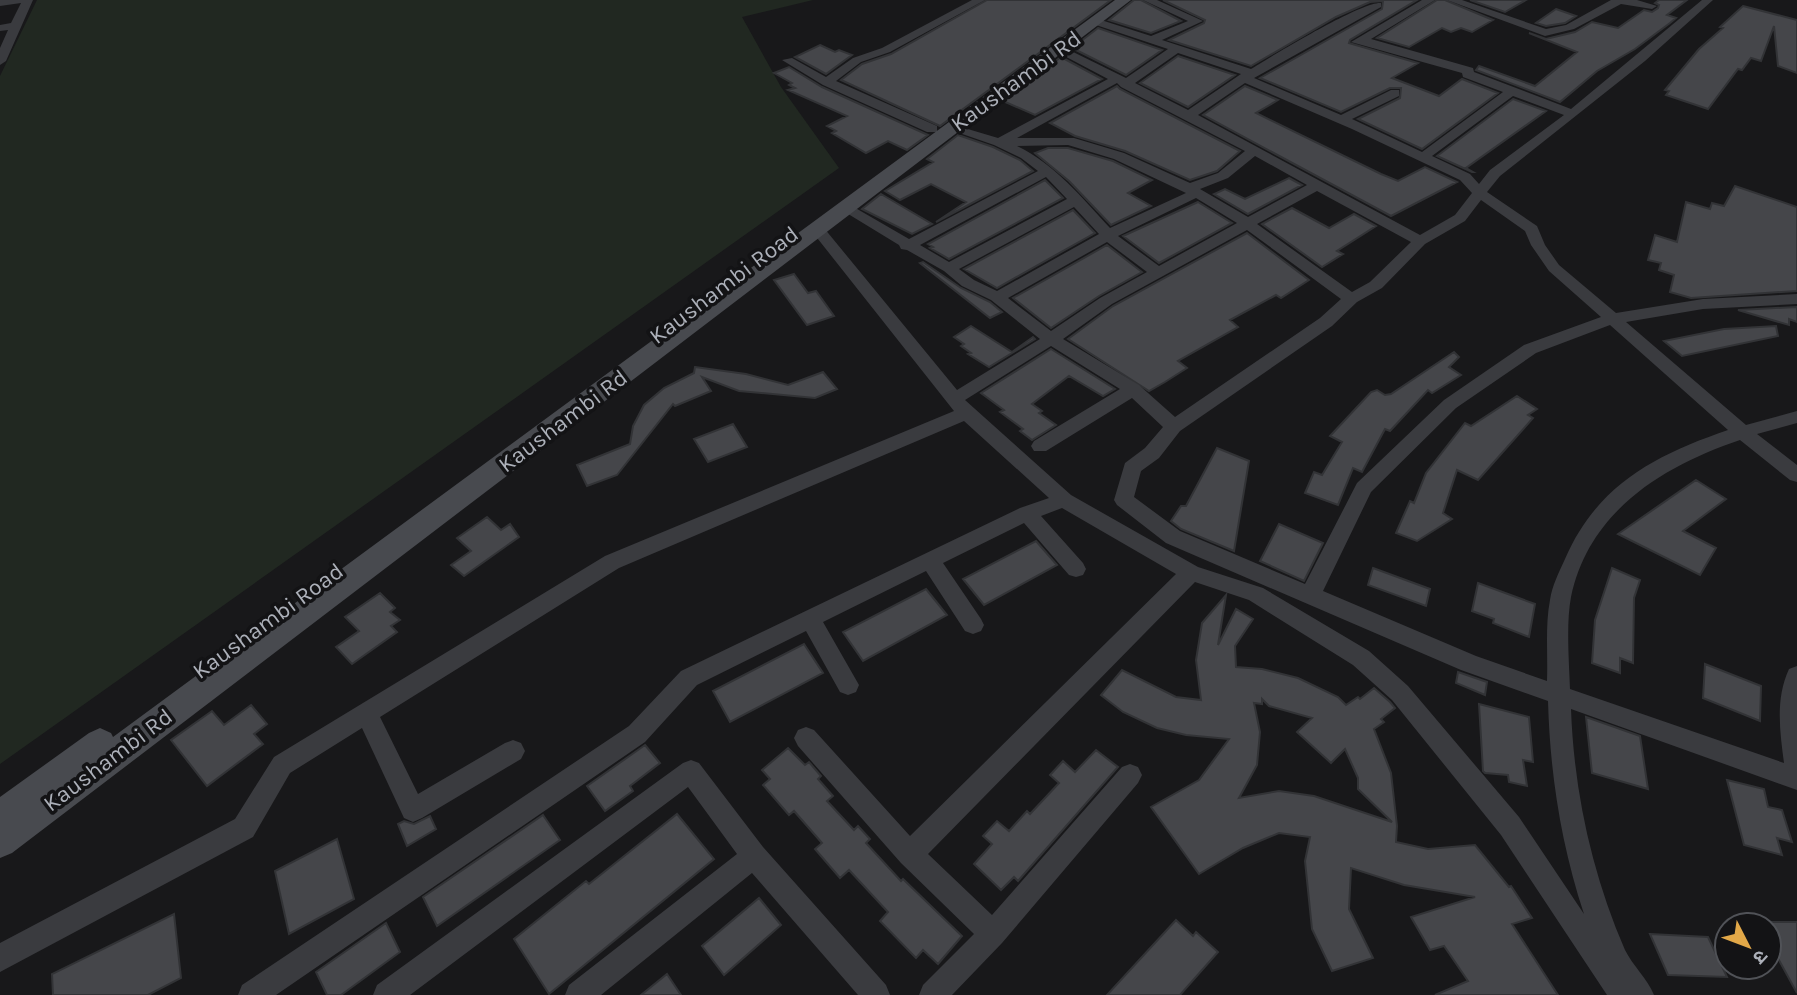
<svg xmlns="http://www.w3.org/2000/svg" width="1797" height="995" font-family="Karla,'Noto Sans Devanagari',sans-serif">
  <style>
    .green { fill: #212821 }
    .building { fill: #45464a; stroke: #323336; stroke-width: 2; fill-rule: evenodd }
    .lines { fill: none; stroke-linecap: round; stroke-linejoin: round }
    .street { fill: #3a3b3f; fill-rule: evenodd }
    .secondary { fill: #484a4f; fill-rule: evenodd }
    .labels { text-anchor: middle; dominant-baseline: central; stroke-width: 7; stroke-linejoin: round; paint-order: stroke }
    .street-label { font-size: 23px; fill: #acb0b9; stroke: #131315 }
  </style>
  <rect width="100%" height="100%" fill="#18181a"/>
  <path class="green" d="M37,0H813L742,17L781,87L839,168L0,764V76Z"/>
  <path class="building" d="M987,0H1111L940,126L841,80L862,64L891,54Z
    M1134,0H1141L1181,21L1151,33L1109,20Z
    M1163,0H1417L1350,40L1349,43L1418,63L1392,78L1439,96L1462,79L1498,93L1422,149L1358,119L1400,98L1401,88H1390L1341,112L1260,78L1382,9L1383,1L1370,2L1336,17L1251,66L1169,40L1204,23L1205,20Z
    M1437,0H1445L1493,20L1472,32L1461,28L1451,32L1442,28L1409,47L1377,38Z
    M1470,0H1526L1505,12Z
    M1659,0H1687L1667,15L1676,18L1670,23L1635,49L1597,71L1560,102L1476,70L1479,66L1535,86L1577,52L1529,33L1546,39L1575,32L1592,22L1618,28L1644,10L1652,12L1658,8L1659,5L1655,3Z
    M1743,6L1797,20V73L1778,66L1774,26L1761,61L1751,58L1742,70L1738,69L1708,109L1666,95L1669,91L1665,90L1699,49L1723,28L1720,27Z
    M1556,9L1576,16L1565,23L1546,26L1536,23Z
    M1098,28L1162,50L1126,75L1072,48Z
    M820,45L835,52L839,50L852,55L826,74L795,57Z
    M1178,56L1235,75L1188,107L1140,83Z
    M1061,57L1102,79L1035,115L1003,101Z
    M789,67L822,87L928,135L907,150L888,141L866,153L832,133L836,131L827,126L847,116L788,90L795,88L789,85L792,83L774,73Z
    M1117,86L1120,89L1240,151L1217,171L1190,180L1125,151L1075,136L1050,123Z
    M1245,86L1278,100L1256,113L1381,174L1398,181L1425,167L1457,182L1391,216L1203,115Z
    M1513,99L1546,111L1466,168L1473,172H1472L1437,156Z
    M958,135L993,147L1020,160L1033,171L936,222L966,202L931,184L900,200L885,191L933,162L927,159Z
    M1048,148H1068L1113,161L1152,180L1128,193L1151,206L1111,225L1069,181L1035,153Z
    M1289,178L1302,185L1248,214L1214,194L1225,189L1245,199Z
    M1045,180L1063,198L949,259L930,248L933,247L928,244Z
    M1735,186L1797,207V291L1691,298L1670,292L1674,275L1659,270L1661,263L1648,260L1655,235L1677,242L1686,202L1710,209L1712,203L1724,206Z
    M881,194L932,224L912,234L862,209Z
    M1198,202L1232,223L1159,263L1123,236Z
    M1292,208L1329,228L1354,214L1376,226L1337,251L1343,254L1322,267L1262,224Z
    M1073,210L1095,233L997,288L964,269Z
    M1247,233L1309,280L1281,298L1276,295L1230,320L1238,327L1178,361L1187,368L1165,382L1149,391L1068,339L1113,306Z
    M1107,245L1142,272L1099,296L1051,328L1013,298Z
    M923,262L961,288L990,302L1002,312L990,318L920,263Z
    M794,274L808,293L816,291L834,316L807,325L774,280Z
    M1797,307V322L1789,319V325L1738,310Z
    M971,326L1012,352L1033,337L1035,339L989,367L968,354L971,353L961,346L964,344L954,337Z
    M1776,326L1778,336L1682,356L1664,341L1724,329Z
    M1051,349L1115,389L1103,396L1069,376L1032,404L1042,411L1039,413L1056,425L1032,440L1020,431L1023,429L1000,412L1004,410L981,393Z
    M1454,352L1459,357L1449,367L1461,375L1432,393L1428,390L1390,431L1385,429L1362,472L1353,468L1338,505L1305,493L1314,472L1322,475L1342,442L1330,436L1371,392L1377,390L1385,395L1391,394Z
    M695,367L746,374L788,385L823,372L837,389L815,398L739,391L702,377L711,391L675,406L673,404L617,475L587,486L577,465L630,444L633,426L644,405L664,388L694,373Z
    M1517,396L1537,409L1528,415L1533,418L1478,480L1457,470L1443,513L1452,519L1417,541L1396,533L1410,501L1414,503L1426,473L1465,423L1471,426Z
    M733,424L747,447L708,462L694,439Z
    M1217,448L1249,461L1234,551L1181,529L1171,521L1181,506H1186Z
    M1696,480L1726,499L1683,531L1716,548L1700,575L1618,534Z
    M487,517L501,530L510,524L519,537L464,576L451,565L471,551L457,538Z
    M1279,524L1323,543L1304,581L1260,561Z
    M1036,541L1057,565L984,605L963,579Z
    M1373,568L1430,589L1426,606L1368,585Z
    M1612,568L1640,580L1634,598L1633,663L1620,658V673L1592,663L1595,620Z
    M1478,583L1535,604L1529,637L1493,623L1494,619L1472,611Z
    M926,589L947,615L863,661L843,632Z
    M380,593L395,608L390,612L400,620L391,626L397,632L352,664L336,647L359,631L345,617Z
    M1226,595L1218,645L1236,609L1253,619L1235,646L1236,667L1262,669L1298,678L1338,697L1346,705L1358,697L1360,699L1374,688L1390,702L1395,708L1381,719L1384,722L1374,729L1391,773L1397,826L1396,842L1428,849L1475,845L1509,887L1511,886L1532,918L1512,924L1558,995H1435L1468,981L1444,946L1430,950L1411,917L1475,897L1404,885L1351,868L1349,909L1373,958L1332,971L1312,929L1305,861L1310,837L1279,833L1243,848L1199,874L1151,807L1199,780L1229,739L1186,735L1157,728L1123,712L1101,695L1122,670L1176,697L1201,700L1196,660L1202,623ZM1262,699L1269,706L1312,718L1297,732L1331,763L1345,749L1358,778V789L1392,822L1314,796L1279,791L1239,798L1257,765L1260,732L1254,703L1262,704Z
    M804,644L823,673L730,722L713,691Z
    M1705,664L1761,686L1760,721L1703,698Z
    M1458,672L1487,682L1485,695L1456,683Z
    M1479,704L1529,717L1533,762L1523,760L1527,786L1509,782L1508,775L1485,773L1483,771Z
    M251,705L267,724L254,734L263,744L207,786L171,740L212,711L224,725Z
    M1586,717L1640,736L1648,789L1592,773Z
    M645,745L660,763L630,786L633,791L605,811L587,786Z
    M788,748L805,765L809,762L821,776L818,779L833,796L827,801L854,830L858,826L870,839L866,843L901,881L903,879L962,936L938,964L923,950L916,958L880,921L888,912L849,870L840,878L815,849L822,843L794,811L789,815L763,785L770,779L762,770Z
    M1096,750L1118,767L1018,881L1014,877L1001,890L974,864L992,844L983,836L997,821L1009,831L1027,811L1030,814L1059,783L1050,775L1063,761L1075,772Z
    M1727,780L1764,789L1768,807L1782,810L1792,842L1777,838L1782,855L1744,845Z
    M677,814L714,859L549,994L514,939L586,881L589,884Z
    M543,815L560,840L437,926L423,897Z
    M430,816L436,829L407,846L398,824L404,821L414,824Z
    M337,839L354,899L289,934L275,871Z
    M759,898L781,925L724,975L702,946Z
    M174,914L181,978L148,995H53L52,974Z
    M1176,920L1193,936L1196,932L1218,952L1180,995H1107Z
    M1769,922H1797V993L1769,942Z
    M386,923L400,952L341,995H327L316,972Z
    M1650,934L1708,937L1727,977L1668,975Z
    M667,974L681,995H641Z"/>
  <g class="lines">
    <path class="street" d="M0,0H33L6,61L0,65V48L8,30L0,31V25L11,23L21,3L0,6Z
      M972,0H985L890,52L861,62L836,81L937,126V132H927L823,85L782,60L792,58L826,77L853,58L882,48Z
      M1143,0H1157L1203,21L1162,40L1251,69C1272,56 1362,1 1381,3V7L1254,78L1341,115L1391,90H1399V96L1352,119L1422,152L1503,92L1463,77L1462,73L1351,42L1422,0H1435L1371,39L1473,68L1474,72L1571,109L1702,0H1713L1645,61L1500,176L1487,192L1537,226L1545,245L1559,265L1616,313L1703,299L1797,294V304L1703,309L1626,322L1746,425L1797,411V423L1757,434L1797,465V482L1790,480L1740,440C1663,466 1589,511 1571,597C1566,623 1569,661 1570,689L1784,763C1780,732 1775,699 1789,669L1797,666V790L1571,709C1574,792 1592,874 1625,950C1633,966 1647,978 1654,995H1607L1501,835L1392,700L1353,665L1249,600L1195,582L928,854L992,915L1122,767L1130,764L1138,767L1142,775L1138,783L1002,943L952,995H919L923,985L974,934L901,863L798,746L794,738L798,730L806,727L814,730L910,836L1176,574L1062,508L1041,516L1083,563L1086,569L1083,575L1076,577L1069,575L1024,523L943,563L981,619L984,625L981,631L973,634L965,631L926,571L823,622L859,685L856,692L848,695L840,692L806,631L697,685L645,742L276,995H238L242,985L629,726L681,671L1020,508L1049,498L964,421L619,568L380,717L418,794L505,743L513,740L521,743L525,751L521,759L422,818L413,822L404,818L362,728L290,773L253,837L0,972V943L235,819L274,757L605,556L954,411L814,234L812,231L814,228H824L957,390L1040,339L991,300L962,286L944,271L907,250L901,249L899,245L840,209L842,206H852L909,239L1038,171L1021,158L994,145L945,128L951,124L998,138L1108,79L1055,51V47H1063L1126,78L1168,49L1093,24V20H1101L1151,36L1188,21ZM1178,53L1241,74L1188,110L1135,83ZM1117,83L1121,87L1245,151L1218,173L1190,183L1124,153L1074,138H1017ZM1245,83L1352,129L1460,180L1472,193L1455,215L1420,235L1198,115ZM1513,96L1564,115L1490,170L1479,184L1470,174L1432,156ZM1068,145L1114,159L1186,193L1110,228C1082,198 1055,164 1017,146ZM1255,156L1307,185L1248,217L1200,189L1228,178ZM1046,177L1067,199L949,262L920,245ZM1317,191L1411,242L1370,282L1352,292L1257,224ZM1196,198L1237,223L1159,266L1118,236ZM1481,200L1525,231L1531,245L1549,271L1601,317L1524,345L1444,400L1357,483L1305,584L1180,531L1134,497L1141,471L1159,458L1180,431L1332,326L1357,302L1382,288L1425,244L1465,221ZM1074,207L1099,234L997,291L974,280L959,269ZM1247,230L1341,299L1320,318L1175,417L1139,385L1063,339L1112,304ZM1107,242L1147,272L1100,298L1051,331L1008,298ZM1610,325L1728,430C1655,455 1597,485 1565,559C1559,572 1552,586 1550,600C1545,626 1548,654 1547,681L1476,656L1323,591L1371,492L1456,408L1536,353ZM1051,346L1120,389L1034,441L1031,446L1034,451H1046L1132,398L1163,427L1145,448L1125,463L1114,500L1117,505L1166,543L1461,670L1548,701C1550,774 1561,844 1584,914L1519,817L1408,686L1369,651L1263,588L1198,567L1071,495L965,400Z
      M1447,0H1462L1546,29L1566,25L1611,0H1637L1657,6L1652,9L1621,4L1574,29L1545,36Z
      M691,760L699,763L763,847L886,985L890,995H858L752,873L601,995H565L569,985L737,854L688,787L410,995H373L377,985L683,763Z"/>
    <path class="secondary" d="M1115,0H1131L12,853L0,858V797L89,733L100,728L111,733L113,737Z"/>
  </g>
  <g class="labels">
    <g class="street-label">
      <text transform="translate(1016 81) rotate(-36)">Kaushambi Rd</text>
      <text transform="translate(724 285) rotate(-37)">Kaushambi Road</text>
      <text transform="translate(563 421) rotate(-37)">Kaushambi Rd</text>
      <text transform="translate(268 621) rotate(-36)">Kaushambi Road</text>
      <text transform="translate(108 760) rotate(-37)">Kaushambi Rd</text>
    </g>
  </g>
  <g transform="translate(1748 946) rotate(132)"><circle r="33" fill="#131315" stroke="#505257" stroke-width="2"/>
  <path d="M0-5L12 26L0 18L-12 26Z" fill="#e2a848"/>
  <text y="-10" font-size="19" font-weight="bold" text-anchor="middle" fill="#acb0b9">उ</text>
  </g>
</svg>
